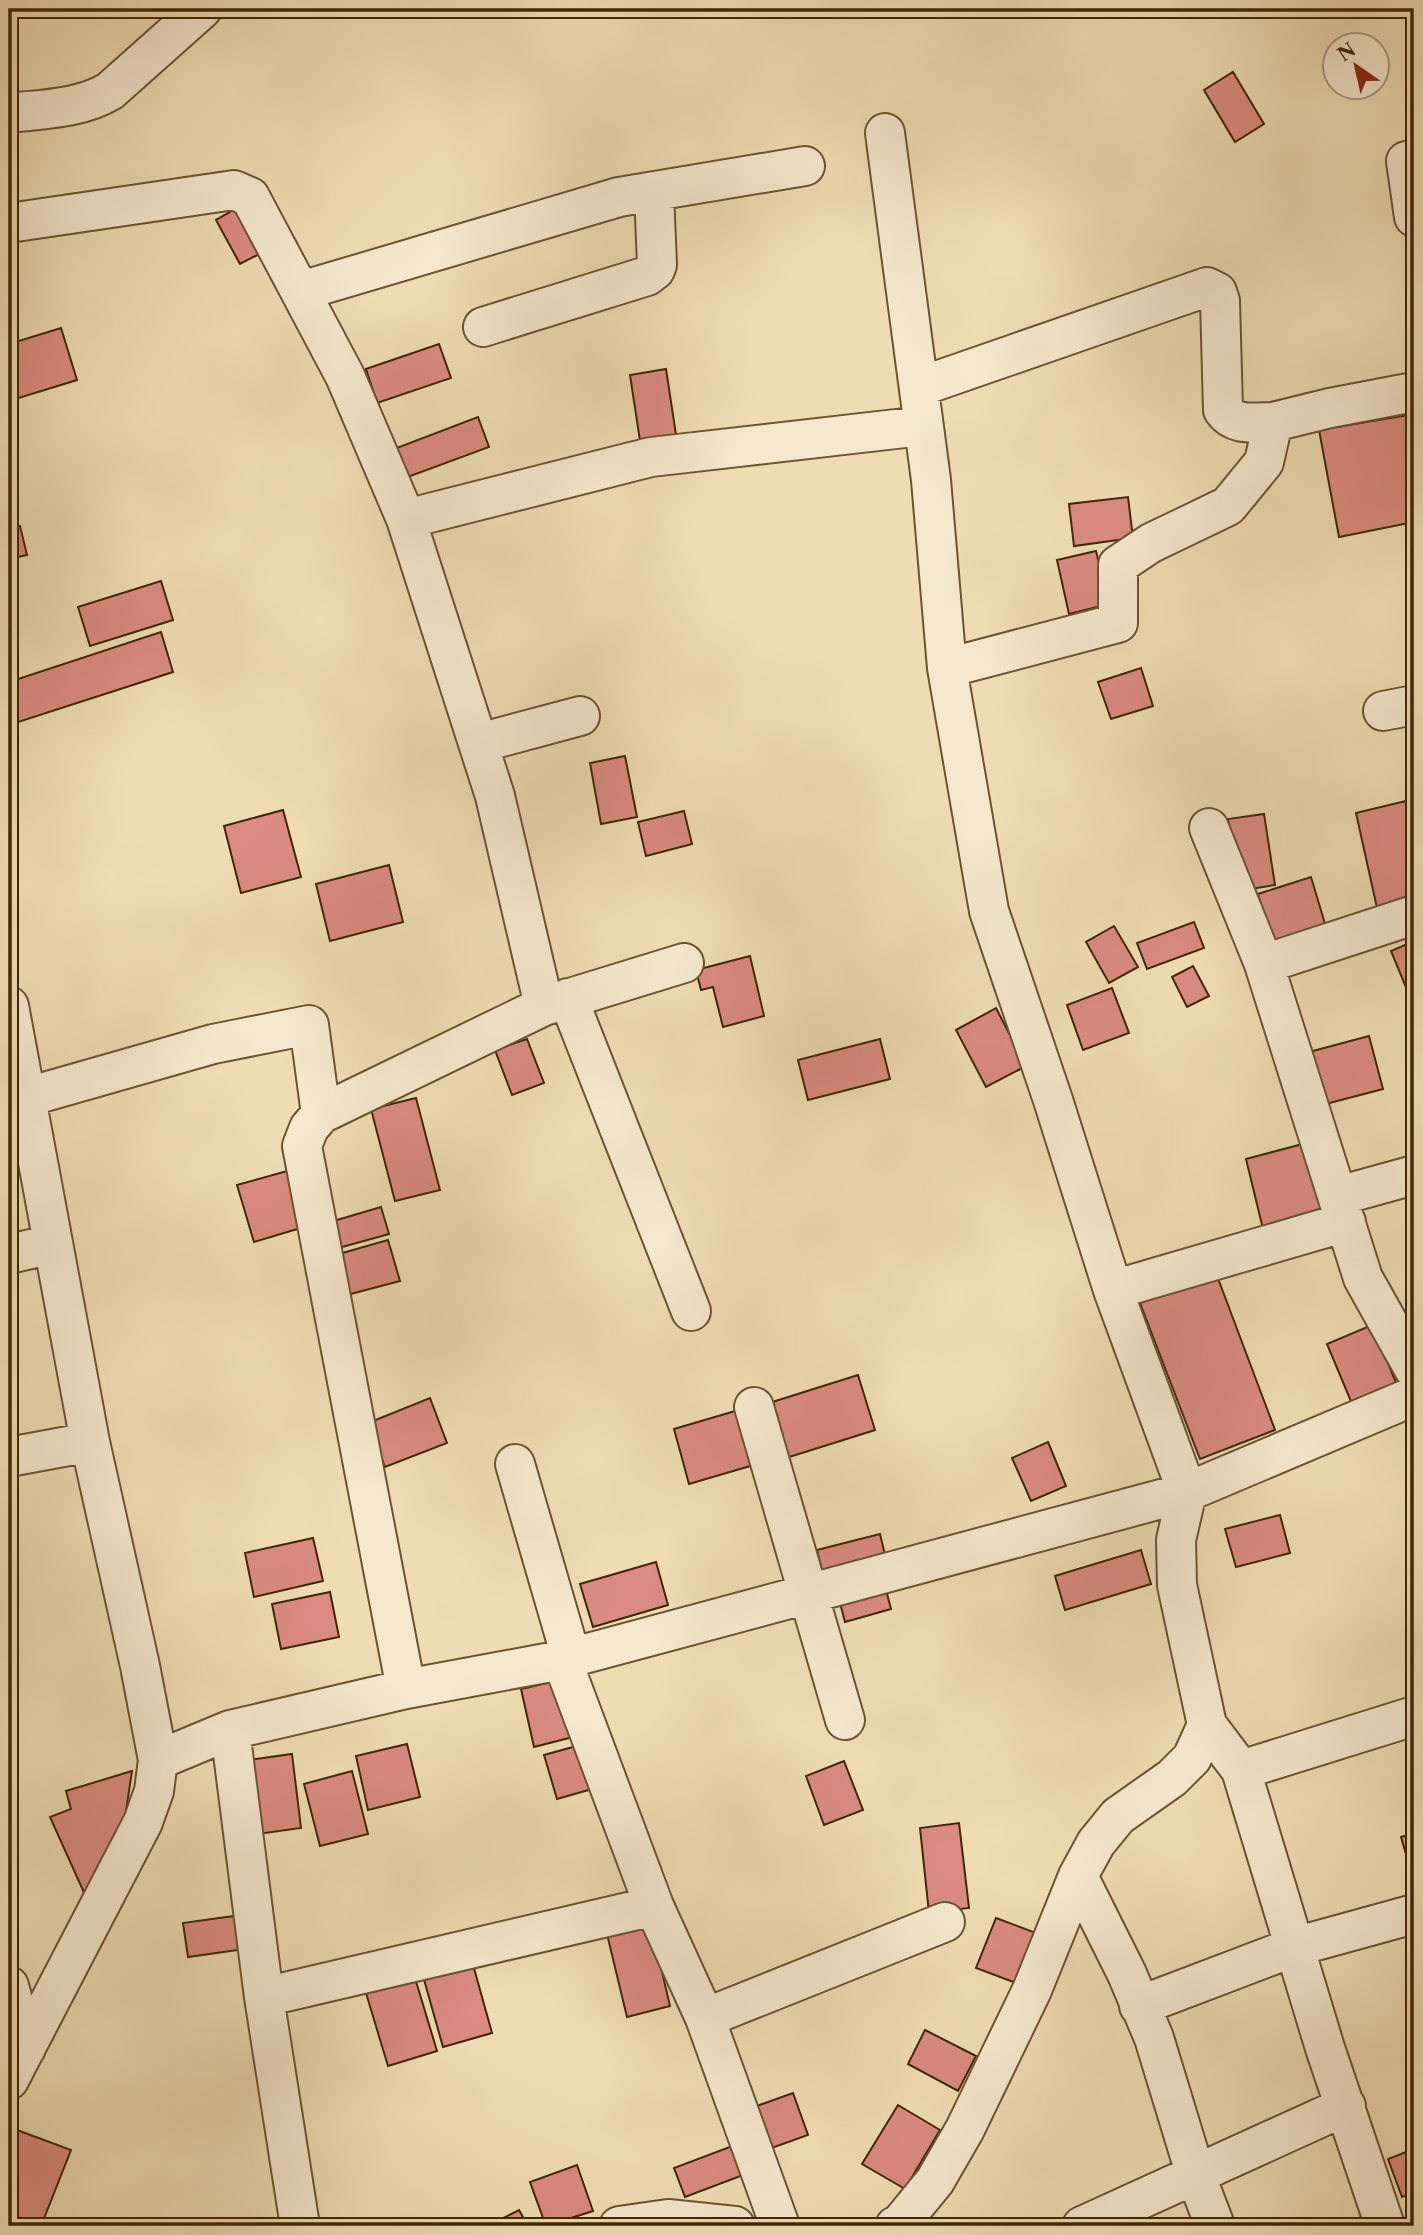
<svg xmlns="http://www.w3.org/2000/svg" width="1423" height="2235" font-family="'Libre Caslon Text',serif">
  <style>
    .building { fill: #db8b82; stroke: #402707; stroke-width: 2 }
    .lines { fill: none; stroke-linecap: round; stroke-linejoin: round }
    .minor-casing { stroke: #6c5432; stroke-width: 42 }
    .minor { stroke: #f5e8cf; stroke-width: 38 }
  </style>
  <rect width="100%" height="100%" fill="#efdcb5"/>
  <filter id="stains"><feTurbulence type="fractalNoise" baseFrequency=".00286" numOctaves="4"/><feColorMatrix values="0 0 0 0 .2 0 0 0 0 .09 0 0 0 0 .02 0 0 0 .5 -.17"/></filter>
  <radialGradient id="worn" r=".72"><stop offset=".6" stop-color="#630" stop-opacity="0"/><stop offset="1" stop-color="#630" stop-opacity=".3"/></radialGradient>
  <path class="building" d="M1233,72L1264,124L1235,142L1204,90Z
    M244,204L269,249L240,264L216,220Z
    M61,328L77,380L9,401V344Z
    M439,344L451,378L377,403L366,369Z
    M666,369L678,448L642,454L630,375Z
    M1414,414V522L1339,537L1319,430Z
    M478,417L489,447L405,478L394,449Z
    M1128,497L1133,538L1074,546L1069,504Z
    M20,526L27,555L9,559V529Z
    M1096,551L1109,604L1069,614L1057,560Z
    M161,581L173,620L90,646L78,607Z
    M161,632L173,672L9,725V682Z
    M1141,668L1153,706L1111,719L1098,682Z
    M625,756L637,817L601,824L590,763Z
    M1414,799V909L1379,917L1356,813Z
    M283,810L301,877L241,893L224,826Z
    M684,811L692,844L646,856L638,822Z
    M1264,814L1275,885L1238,891L1228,819Z
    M389,865L403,922L330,941L316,884Z
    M1311,877L1326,927L1272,943L1258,894Z
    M1194,922L1204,948L1147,969L1137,943Z
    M1114,926L1138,967L1109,983L1086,942Z
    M1414,941V995L1410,997L1391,951Z
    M750,956L764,1016L723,1027L713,987L701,990L696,970Z
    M1193,966L1209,996L1187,1007L1172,977Z
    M1112,988L1129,1033L1083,1050L1067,1005Z
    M996,1008L1026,1066L986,1087L956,1030Z
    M1369,1036L1383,1089L1322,1105L1309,1052Z
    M527,1039L544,1083L512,1095L495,1050Z
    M880,1039L890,1079L808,1100L798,1060Z
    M416,1098L440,1190L395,1201L371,1109Z
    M1314,1141L1333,1215L1264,1233L1246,1159Z
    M298,1168L314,1224L254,1242L237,1185Z
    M381,1207L389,1234L335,1249L327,1223Z
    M388,1240L400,1281L343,1296L332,1256Z
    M1216,1273L1275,1430L1200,1459L1140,1303Z
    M1372,1325L1400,1392L1355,1411L1327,1344Z
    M858,1375L875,1430L783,1459L766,1404Z
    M430,1398L447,1443L385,1467L368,1423Z
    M742,1409L757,1464L689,1484L674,1429Z
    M1048,1442L1066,1486L1031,1501L1012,1458Z
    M1280,1515L1290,1553L1236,1567L1225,1529Z
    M880,1534L887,1563L824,1579L817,1550Z
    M313,1538L323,1581L254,1597L245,1553Z
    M1141,1550L1151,1584L1065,1610L1055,1576Z
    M656,1562L668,1605L593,1627L580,1584Z
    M885,1586L891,1609L845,1622L839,1599Z
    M330,1592L339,1637L281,1649L272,1604Z
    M560,1680L573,1737L534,1747L521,1689Z
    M407,1744L420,1797L368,1810L356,1756Z
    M580,1745L592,1789L557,1799L544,1755Z
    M292,1754L301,1828L251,1835L241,1761Z
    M844,1761L863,1810L824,1825L806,1776Z
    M132,1771L123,1831L86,1897L50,1817L71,1809L66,1791Z
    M352,1771L368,1834L320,1846L304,1784Z
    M959,1823L969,1908L929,1913L920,1828Z
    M1414,1833V1882L1401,1837Z
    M241,1915L245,1949L188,1957L183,1923Z
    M996,1918L1036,1933L1016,1983L976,1968Z
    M651,1924L670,2006L627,2017L607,1934Z
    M472,1961L492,2033L443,2047L423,1976Z
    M415,1978L437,2051L388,2066L366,1993Z
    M925,2030L976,2056L958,2091L908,2064Z
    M793,2093L808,2135L766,2150L751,2108Z
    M898,2105L940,2130L905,2189L862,2164Z
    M9,2127L71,2150L41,2226H9Z
    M735,2145L746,2174L685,2197L674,2168Z
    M1414,2149V2192L1402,2197L1388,2159Z
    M577,2165L593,2211L546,2226L530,2182Z
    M519,2210L528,2226H488Z"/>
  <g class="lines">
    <g class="minor-casing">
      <path id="minor" d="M9,113C43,109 80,109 110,91L202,9
        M1406,161L1414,217
        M9,223L234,190L250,197L345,376L406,519L495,796L544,1006
        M301,291L619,197L805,166
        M483,327L647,276L655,270L657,265L654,192
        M919,387L1207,287L1217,292L1220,301L1223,410C1235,427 1255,422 1273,422
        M406,519L651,457L922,426
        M947,668L1118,623V565L1151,543L1228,506L1264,462L1273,422L1330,408L1414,392
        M1383,711L1414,705
        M479,743L580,716
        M1209,828L1264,964L1363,1278L1414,1369
        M1264,964L1414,915
        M568,998L691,1311
        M9,1006L90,1442L140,1666L158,1760L154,1791L143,1822L9,2080
        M27,1097L213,1044L309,1025L321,1114
        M1338,1196L1414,1175
        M9,1254L53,1244
        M1113,1290L1346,1222
        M754,1407L845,1720
        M9,1457L90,1442
        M515,1464L571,1657
        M562,1660L654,1906L705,2018
        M406,1689L302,1146L309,1128L321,1114L544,1006L684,963
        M1207,1725L1241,1770L1325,2048L1385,2226
        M230,1730L264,1997
        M158,1760L230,1730L406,1689L562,1660L1187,1492L1113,1290L1053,1100L989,911L947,668L931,480L885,133
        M1241,1770L1414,1716
        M1078,1876L1127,1974L1154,2038L1196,2176L1215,2226
        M9,1986L26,2048
        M1139,2006L1294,1947L1414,1914
        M300,2226L264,1997L654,1906
        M619,2226L668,2219L735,2226
        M780,2226L705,2018L945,1922
        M895,2226L899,2225L935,2181L965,2129L1032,1990L1078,1876L1096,1843L1118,1816L1172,1778L1192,1758L1207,1725L1177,1585L1176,1540L1187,1492L1414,1396
        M1082,2226L1346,2106"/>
    </g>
    <use href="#minor" class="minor"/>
  </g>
  <rect width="1423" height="2235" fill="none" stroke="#efdcb5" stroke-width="35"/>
  <rect x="10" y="10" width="1402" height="2214" fill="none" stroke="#402707" stroke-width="3.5"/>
  <rect x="18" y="18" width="1388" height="2200" fill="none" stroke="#402707" stroke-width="2"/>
  <g transform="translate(1356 66) rotate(326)"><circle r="33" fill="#f5e8cf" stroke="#ad9b7f" stroke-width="2"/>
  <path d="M0-5L12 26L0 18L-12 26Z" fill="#8f2418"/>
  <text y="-10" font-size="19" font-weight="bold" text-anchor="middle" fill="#402707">N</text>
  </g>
  <rect width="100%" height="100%" filter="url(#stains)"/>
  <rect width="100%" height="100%" fill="url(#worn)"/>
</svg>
